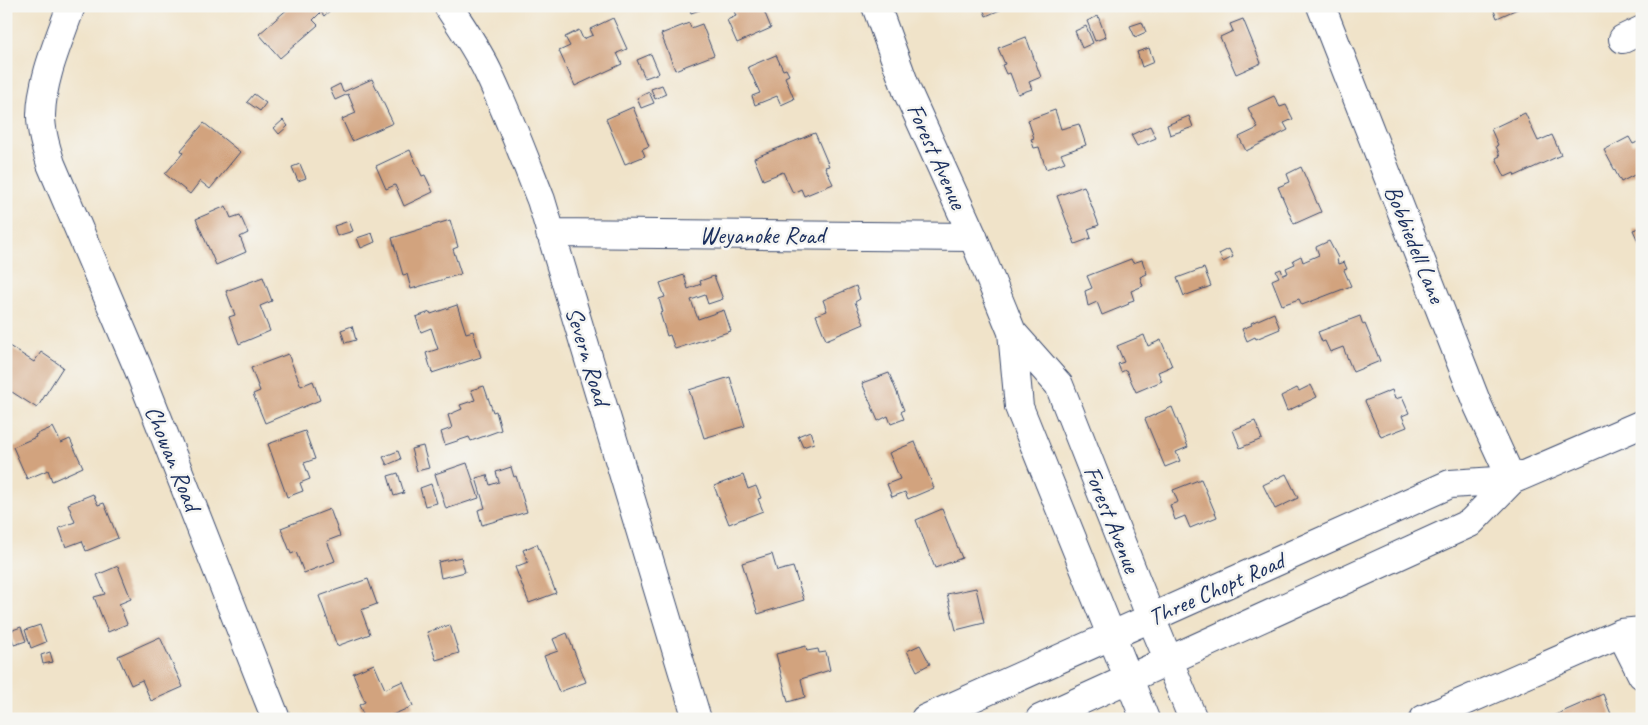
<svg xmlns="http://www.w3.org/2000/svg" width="1648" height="725" font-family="Caveat,sans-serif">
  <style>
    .building { fill: #d2a37e }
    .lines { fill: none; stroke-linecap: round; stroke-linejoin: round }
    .minor-casing { stroke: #3b4a6e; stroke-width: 30 }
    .major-casing { stroke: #3b4a6e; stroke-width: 30 }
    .minor { stroke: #fff; stroke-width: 28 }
    .major { stroke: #fff; stroke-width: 28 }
    .labels { text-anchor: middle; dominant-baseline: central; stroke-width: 5; stroke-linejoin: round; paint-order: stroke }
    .street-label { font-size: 24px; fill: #1b2f5e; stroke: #f6f6f2 }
  </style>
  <rect width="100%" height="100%" fill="#f6f6f2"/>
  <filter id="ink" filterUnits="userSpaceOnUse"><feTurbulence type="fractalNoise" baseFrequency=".02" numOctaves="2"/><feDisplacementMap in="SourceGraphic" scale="10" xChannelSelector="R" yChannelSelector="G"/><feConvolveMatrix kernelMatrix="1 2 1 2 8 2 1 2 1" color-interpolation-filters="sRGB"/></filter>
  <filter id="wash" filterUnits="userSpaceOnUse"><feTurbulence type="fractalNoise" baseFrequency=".0096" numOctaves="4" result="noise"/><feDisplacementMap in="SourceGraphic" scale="20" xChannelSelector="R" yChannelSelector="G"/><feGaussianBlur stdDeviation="1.12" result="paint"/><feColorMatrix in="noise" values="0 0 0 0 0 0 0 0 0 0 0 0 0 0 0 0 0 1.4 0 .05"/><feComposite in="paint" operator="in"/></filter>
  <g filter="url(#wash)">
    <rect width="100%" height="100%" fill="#f0e3c9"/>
    <g id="blocks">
      <path class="building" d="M291,6H298L299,8L301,6H335L324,16L321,12L313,20L318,25L280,58L259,34Z
        M689,6H705V8L691,13Z
        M732,6H762L771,28L737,43L727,20L736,16Z
        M982,6H1009L986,16Z
        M1492,6H1524L1497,18Z
        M1098,16L1106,37L1095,41L1087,21Z
        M613,18L627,49L617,53L622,64L575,86L559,51L570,46L565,37L579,30L583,39L593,35L590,29Z
        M1243,19L1261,63L1236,74L1220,37L1233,31L1230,24Z
        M1142,22L1146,32L1135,37L1130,26Z
        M689,23L691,28L702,24L714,55L675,70L661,34Z
        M1086,26L1093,43L1082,48L1075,31Z
        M1026,37L1041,77L1029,82L1032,89L1018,94L1010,73L1006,74L1002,65L1005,64L998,48Z
        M1149,48L1154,62L1142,67L1137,52Z
        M651,54L659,73L645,78L637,60Z
        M776,55L783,70L786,69L789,75L785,77L794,99L781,105L777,96L755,105L752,96L760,93L748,67Z
        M372,79L393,123L352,141L342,119L356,113L348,94L335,100L330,89L340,84L343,92Z
        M662,85L666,94L655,99L651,89Z
        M649,92L654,103L641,108L637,98Z
        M254,94L266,103L260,111L247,102Z
        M1274,96L1280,107L1286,105L1293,119L1284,123L1288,130L1246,151L1239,137L1258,128L1248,108Z
        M633,107L649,146L642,149L645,156L625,164L606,119Z
        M1055,110L1061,129L1079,124L1086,145L1061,154L1065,162L1046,169L1039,147L1034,148L1031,139L1034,138L1028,120Z
        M1525,113L1538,141L1552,135L1561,155L1515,176L1514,173L1505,177L1496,158L1500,156L1496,146L1498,145L1491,129Z
        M1189,116L1193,127L1170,135L1167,125Z
        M283,120L288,126L279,134L274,128Z
        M204,123L240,152L210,189L200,181L190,194L165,174L183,153L181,150Z
        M1150,126L1156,138L1137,146L1131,135Z
        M815,133L829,166L825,167L833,184L804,196L801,189L793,193L783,172L763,180L754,158Z
        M1629,137L1633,144L1642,140V171L1621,182L1604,150Z
        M410,150L422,176L425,175L433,192L404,206L395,185L386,189L376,166Z
        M300,164L306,178L298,181L292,167Z
        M1301,167L1321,212L1294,224L1278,187L1290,182L1287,174Z
        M1084,186L1099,225L1088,229L1091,238L1075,244L1057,196Z
        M226,206L231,218L240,215L248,233L240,237L246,252L216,265L196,219Z
        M450,220L458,247L453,249L461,274L411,289L407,274L403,275L392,238Z
        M349,221L353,231L337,236L334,226Z
        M1642,227V250L1633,230Z
        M372,233L375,242L361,248L357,238Z
        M1329,241L1338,258L1337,259L1338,264L1344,262L1347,269L1344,270L1351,286L1302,305L1299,299L1282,305L1272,280L1279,277L1276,271L1281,269L1283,275L1288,273L1286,268L1295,264L1293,260L1301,256L1303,262L1319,255L1316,247Z
        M1229,249L1233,257L1223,262L1219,254Z
        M1131,259L1133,263L1142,260L1147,274L1140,277L1143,286L1131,291L1134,300L1128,302L1129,304L1102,315L1097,302L1088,306L1085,291L1092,288L1087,276Z
        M1204,268L1211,286L1184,296L1177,278Z
        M684,275L688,289L701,284L700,281L714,276L723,299L708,304L705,295L691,300L698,319L724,310L731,331L675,349L670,335L667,336L660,313L663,312L659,299L665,297L660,283Z
        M263,277L272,301L260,306L270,331L239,344L229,317L235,315L226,291Z
        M856,286L860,299L855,302L864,324L826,340L816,315L827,311L823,300Z
        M457,305L466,333L473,331L481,357L432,373L426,353L438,349L431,328L421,332L416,317L430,312L431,314Z
        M1274,313L1280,329L1256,339L1255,337L1247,341L1242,329L1252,325L1251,323Z
        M1360,316L1363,325L1365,324L1380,361L1353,372L1343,347L1330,352L1325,341L1322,342L1318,332Z
        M352,326L356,340L345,343L341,330Z
        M1144,335L1148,346L1161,340L1172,366L1158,372L1162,381L1136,392L1126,370L1121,372L1118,364L1124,362L1117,346Z
        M6,344L34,362L41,352L63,367L37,408L12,392L7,398H6Z
        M288,354L301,386L313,381L320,400L265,423L253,394L260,391L251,368Z
        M889,373L904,410L901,412L904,419L891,424L888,416L878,421L862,383Z
        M730,377L745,426L704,438L689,390Z
        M1311,385L1317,397L1287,411L1281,396L1297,388L1299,391Z
        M484,386L493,412L496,411L501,430L471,441L469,437L445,445L441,432L452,428L448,415L462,409L460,405L475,400L471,390Z
        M1392,390L1395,399L1402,397L1409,413L1402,416L1407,427L1381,437L1365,401Z
        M1172,407L1188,447L1176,452L1180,461L1165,467L1145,419Z
        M1255,421L1262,439L1240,448L1233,430Z
        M53,427L61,443L70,439L83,467L52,481L48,470L27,479L13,447L36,437L35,435Z
        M305,431L315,459L304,463L310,479L300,483L303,491L287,497L268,444Z
        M810,431L814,443L803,447L798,436Z
        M915,442L934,488L908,499L905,492L892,497L887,484L900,479L889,453Z
        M423,446L429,468L417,471L411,449Z
        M398,451L401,459L387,465L383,457Z
        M467,463L479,498L446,509L435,474Z
        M511,467L514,477L516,476L527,512L482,525L478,510L485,508L476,478L487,475L490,485L499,482L496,472Z
        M398,473L404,493L394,496L388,476Z
        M1286,474L1298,498L1275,509L1263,485Z
        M743,475L748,489L756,486L761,498L758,499L763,511L729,524L714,486Z
        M1201,479L1217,517L1190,528L1185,516L1175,520L1170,505L1178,502L1173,490Z
        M431,484L437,503L425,506L420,488Z
        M93,494L98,505L104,503L118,538L86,551L82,541L66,547L59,528L75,522L68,504Z
        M330,509L340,536L327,541L335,561L304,573L296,552L291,554L281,528Z
        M942,509L962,558L935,568L916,520Z
        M537,544L556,593L529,603L515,567L528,562L523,550Z
        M772,554L777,571L793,567L804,600L758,614L742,563Z
        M461,557L465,572L441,578L438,562Z
        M118,566L131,599L119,604L127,624L108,632L94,597L105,594L97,575Z
        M368,579L377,604L361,610L370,634L337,646L319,596Z
        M976,588L984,623L956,630L947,594Z
        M40,625L46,642L31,648L25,630Z
        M450,625L459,653L436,660L427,632Z
        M21,627L26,641L14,645L10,631Z
        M567,633L586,682L559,692L544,656L558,651L553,639Z
        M160,637L183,687L151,701L142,680L131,685L118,656Z
        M920,645L930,664L917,671L907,651Z
        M806,646L807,651L818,649L819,653L826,652L830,670L801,679L805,697L788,702L776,654Z
        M50,652L53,662L43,664L41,655Z
        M374,664L385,689L403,681L413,706L383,719H365L359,705L365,702L353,673Z
        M1603,694L1613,719H1546Z"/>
    </g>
  </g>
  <g filter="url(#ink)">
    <use href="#blocks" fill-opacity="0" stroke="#3b4a6e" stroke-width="1"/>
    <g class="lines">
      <g class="minor-casing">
        <path id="minor" d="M71,6C59,41 42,77 41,115C41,132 46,148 51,164L138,368L276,719
          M448,6C462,27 477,49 488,72C508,114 524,157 541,200L697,719
          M1321,6L1478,406L1512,480
          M1623,39L1642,30
          M550,233L973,237
          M1621,633L1642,675
          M1424,719L1621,633L1642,631"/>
      </g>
      <g class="major-casing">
        <path id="major" d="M876,6L907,91L973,237L1012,332L1019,407L1145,719
          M1012,332L1059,385L1151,618L1193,719
          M925,719L1450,484L1512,480L1642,424
          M1040,719L1470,523L1512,480"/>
      </g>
      <use href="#minor" class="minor"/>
      <use href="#major" class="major"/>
    </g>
  </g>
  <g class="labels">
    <g class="street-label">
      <text transform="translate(937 156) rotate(66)">Forest Avenue</text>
      <text x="762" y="235">Weyanoke Road</text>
      <text transform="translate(1415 244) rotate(68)">Bobbiedell Lane</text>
      <text transform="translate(588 356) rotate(73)">Severn Road</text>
      <text transform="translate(173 458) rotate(68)">Chowan Road</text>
      <text transform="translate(1112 519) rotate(68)">Forest Avenue</text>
      <text transform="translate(1216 589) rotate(-24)">Three Chopt Road</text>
    </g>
  </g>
  <rect width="1648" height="725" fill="none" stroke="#f6f6f2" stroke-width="25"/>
</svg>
